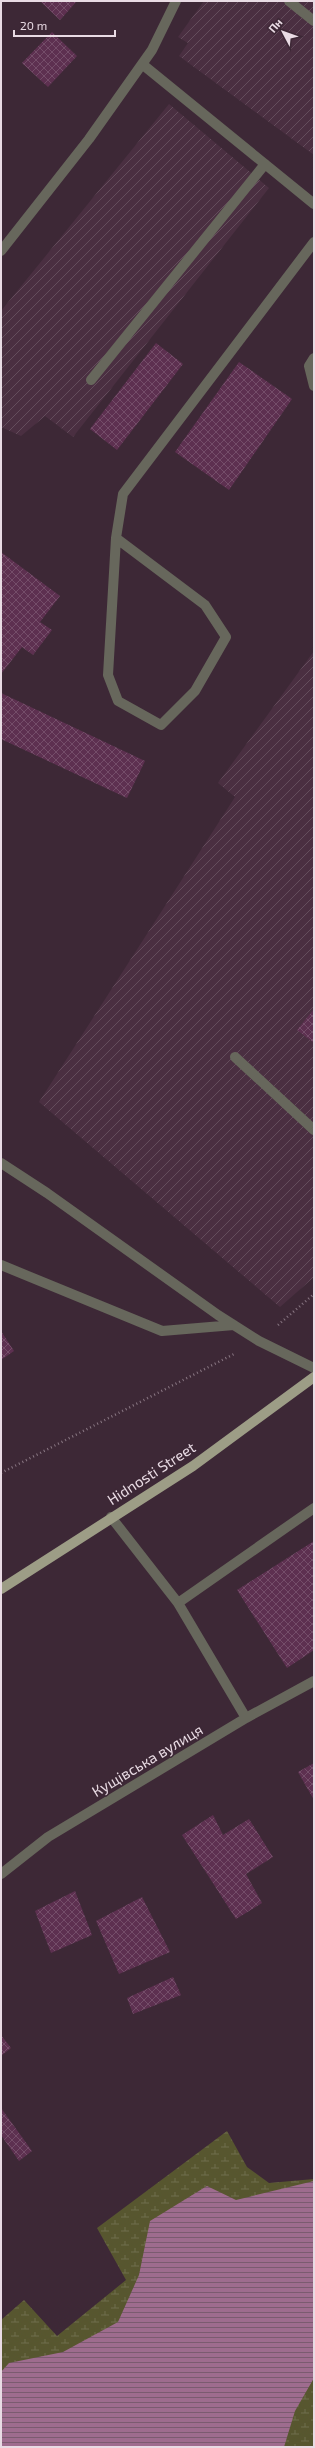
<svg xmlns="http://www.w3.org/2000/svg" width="315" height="2448" font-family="'Exo 2',sans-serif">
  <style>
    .industrial { fill: url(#industrial-furrows) }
    .wetland { fill: url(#wetland-marsh) }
    .water { fill: url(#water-rules) }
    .building { fill: url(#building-cross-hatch) }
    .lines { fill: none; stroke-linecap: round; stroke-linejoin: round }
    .path { stroke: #897783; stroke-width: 2.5; stroke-dasharray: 1 3; stroke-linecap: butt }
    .minor { stroke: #67675c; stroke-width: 10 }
    .major { stroke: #9d9d86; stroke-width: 10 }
    .labels { text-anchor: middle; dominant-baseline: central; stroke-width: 3; stroke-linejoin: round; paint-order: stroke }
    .street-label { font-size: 15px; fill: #e9dbe4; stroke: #3d2836 }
  </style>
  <defs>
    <pattern id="industrial-furrows" width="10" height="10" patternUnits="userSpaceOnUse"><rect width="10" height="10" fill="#4a2f41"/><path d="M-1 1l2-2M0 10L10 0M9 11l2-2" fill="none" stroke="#644d5c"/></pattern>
    <pattern id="wetland-marsh" width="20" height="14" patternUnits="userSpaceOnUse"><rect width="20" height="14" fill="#57562f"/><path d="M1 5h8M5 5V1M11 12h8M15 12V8" fill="none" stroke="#6f6e4d"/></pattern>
    <pattern id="water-rules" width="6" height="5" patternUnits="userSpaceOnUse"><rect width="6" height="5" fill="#9e6c8e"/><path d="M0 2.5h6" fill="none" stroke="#7b5b70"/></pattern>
    <pattern id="building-cross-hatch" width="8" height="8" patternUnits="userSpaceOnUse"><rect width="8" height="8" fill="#5d3050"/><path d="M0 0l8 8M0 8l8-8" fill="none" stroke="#744d69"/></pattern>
  </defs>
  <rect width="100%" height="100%" fill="#3d2836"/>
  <path class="industrial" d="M204,1H314V155L179,56L188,43L178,37Z
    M169,104L269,188L73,437L45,416L21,436L1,427V311Z
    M314,651V1277L280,1307L39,1102L235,797L218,783Z"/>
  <path class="wetland" d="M227,2131L247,2167L269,2183L314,2179V2447H1V2320L24,2300L57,2336L126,2280L97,2228Z"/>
  <path class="water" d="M314,2181V2378L295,2411L284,2447H1V2372L9,2363L63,2352L118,2322L139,2275L150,2221L207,2186L236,2200Z"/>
  <path class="building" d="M40,1H77L60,20Z
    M52,32L77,56L48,87L22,63Z
    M156,343L183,364L117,450L90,429Z
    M239,362L292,399L229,490L175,452Z
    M1,552L60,596L40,622L52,630L33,655L22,647L1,674Z
    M1,693L145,761L127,798L1,739Z
    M314,1009V1043L297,1030Z
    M1,1331L14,1351L1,1360Z
    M314,1541V1650L287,1668L237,1590Z
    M314,1763V1800L298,1772Z
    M213,1815L223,1835L249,1819L273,1857L246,1874L262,1903L236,1919L182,1835Z
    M75,1891L92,1935L51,1953L35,1911Z
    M142,1897L170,1952L119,1974L96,1921Z
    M173,1977L181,1995L133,2014L127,1998Z
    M1,2035L11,2048L1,2056Z
    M1,2108L32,2151L19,2161L1,2135Z"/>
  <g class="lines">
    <path class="path" d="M278,1325L314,1294
      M1,1473L236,1353"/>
    <path class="minor" d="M289,1L314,21
      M142,64L314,204
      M1,251L89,139L152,50L176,1
      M314,358L309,366L314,386
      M91,380L265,164
      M116,538L205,605L226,637L195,691L161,725L118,701L108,675L116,538L123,494L314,242
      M235,1057L314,1130
      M1,1163L47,1193L218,1315L259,1341L314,1368
      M1,1265L162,1331L234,1325
      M111,1517L178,1603L314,1508
      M178,1603L246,1718
      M1,1874L48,1837L246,1718L314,1681"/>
    <path class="major" d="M1,1589L193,1466L314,1377"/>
  </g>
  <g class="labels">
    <g class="street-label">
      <text transform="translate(151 1473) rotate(-33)">Hidnosti Street</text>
      <text transform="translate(147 1760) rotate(-31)">Кущівська вулиця</text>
    </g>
  </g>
  <rect width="315" height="2448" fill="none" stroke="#e9dbe4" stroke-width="4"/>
  <g transform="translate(283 32) rotate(311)" stroke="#3d2836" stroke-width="3" paint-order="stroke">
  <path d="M0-3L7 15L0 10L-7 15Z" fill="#e9dbe4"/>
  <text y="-6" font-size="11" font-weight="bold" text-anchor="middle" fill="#e9dbe4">Пн</text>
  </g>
  <path d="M14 30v6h101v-6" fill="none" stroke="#e9dbe4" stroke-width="2"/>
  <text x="20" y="30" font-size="12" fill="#e9dbe4" stroke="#3d2836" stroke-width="3" paint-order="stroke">20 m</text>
</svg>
